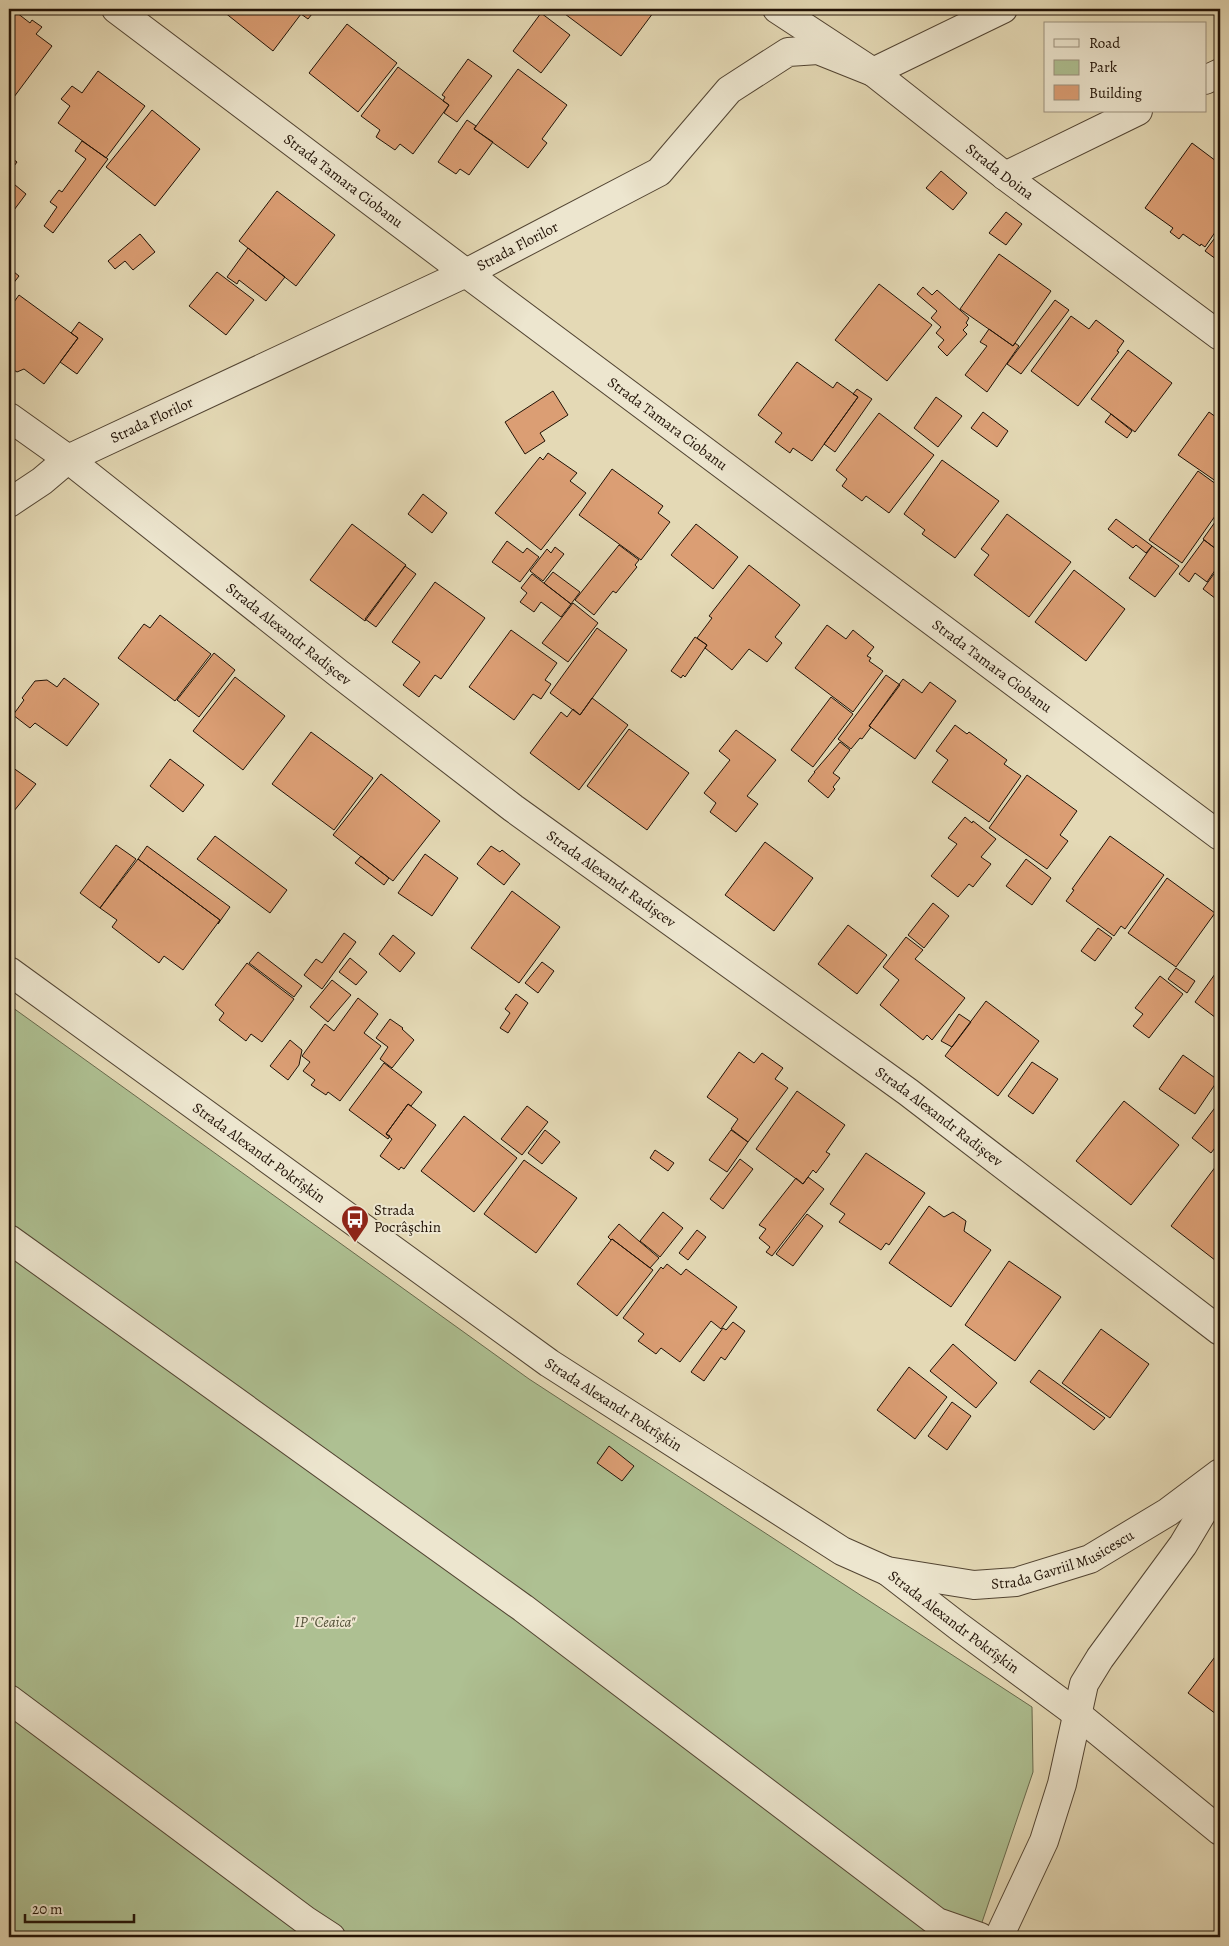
<svg xmlns="http://www.w3.org/2000/svg" width="1229" height="1946" font-family="Alegreya,serif">
  <style>
    .green { fill: #aec092; stroke: #68694c }
    .building { fill: #db9e74; stroke: #211206 }
    .lines { fill: none; stroke-linecap: round; stroke-linejoin: round }
    .minor-casing { stroke: #524432; stroke-width: 30 }
    .tertiary-casing { stroke: #524432; stroke-width: 30 }
    .minor { stroke: #ede6cf; stroke-width: 28 }
    .tertiary { stroke: #ede6cf; stroke-width: 28 }
    .labels { text-anchor: middle; dominant-baseline: central; stroke-width: 4; stroke-linejoin: round; paint-order: stroke }
    .street-label { font-size: 15px; fill: #211206; stroke: #ede6cf }
    .poi-label { font-size: 15px; fill: #211206; stroke: #ede6cf; text-anchor: start }
    .park-label { font-size: 15px; font-style: italic; fill: #524f37; stroke: #ede6cf }
  </style>
  <rect width="100%" height="100%" fill="#e4d9b5"/>
  <filter id="stains"><feTurbulence type="fractalNoise" baseFrequency=".004" numOctaves="4"/><feColorMatrix values="0 0 0 0 .2 0 0 0 0 .09 0 0 0 0 .02 0 0 0 .5 -.17"/></filter>
  <radialGradient id="worn" r=".72"><stop offset=".6" stop-color="#630" stop-opacity="0"/><stop offset="1" stop-color="#630" stop-opacity=".3"/></radialGradient>
  <path class="green" d="M9,1005L529,1379L1032,1707L1033,1772L977,1937H9Z"/>
  <path class="building" d="M9,9H12L30,23L32,20L42,27L36,34L52,46L11,101L9,99Z
    M226,9H316L308,19L301,14L273,51L224,12Z
    M569,9H656L621,56L565,14Z
    M541,13L570,35L541,73L513,51Z
    M347,24L397,63L358,112L309,73Z
    M468,59L492,76L457,122L444,113L449,105L443,101L445,97L442,95Z
    M398,67L449,105L413,154L400,144L395,150L376,137L380,130L361,116Z
    M518,69L567,105L542,139L547,143L528,168L474,129Z
    M98,71L145,106L106,158L58,123L70,106L61,99L72,86L82,93Z
    M152,110L200,149L155,206L106,167Z
    M467,120L476,126L474,129L493,142L469,175L460,169L456,174L438,162Z
    M82,141L108,159L53,233L44,226L57,207L50,202L59,190L62,192L86,159L75,151Z
    M1192,143L1220,164V225L1205,247L1201,244L1200,246L1183,234L1179,239L1170,232L1173,228L1145,208Z
    M9,156L17,162L9,173Z
    M941,171L967,193L953,210L926,188Z
    M9,180L26,194L14,210L9,207Z
    M277,191L335,235L296,286L239,241Z
    M1006,212L1022,224L1006,245L989,233Z
    M1220,231V262L1205,251Z
    M140,234L155,252L133,270L125,261L115,269L108,261Z
    M248,248L285,277L266,301L239,280L237,284L227,277Z
    M999,254L1051,291L1013,346L960,309Z
    M9,268L19,276L9,289Z
    M217,272L254,300L226,335L189,306Z
    M879,284L932,325L887,381L835,340Z
    M923,287L932,295L937,290L969,318L966,323L968,325L963,330L967,334L947,356L938,347L944,340L936,333L941,327L931,318L937,311L917,294Z
    M19,295L78,338L44,384L24,369L17,372L9,367V309Z
    M1055,300L1069,310L1021,374L1007,364Z
    M1071,316L1089,329L1096,320L1124,341L1117,351L1119,352L1078,406L1031,371Z
    M79,322L103,339L77,374L60,362L78,338L71,333Z
    M989,329L1013,346L1015,343L1019,346L987,392L965,375L987,346L980,342Z
    M1128,350L1172,383L1135,432L1091,399Z
    M797,362L833,388L837,382L858,397L812,461L793,448L790,453L775,442L782,433L758,415Z
    M857,389L872,399L835,452L824,444L858,397L853,394Z
    M553,391L568,415L540,433L545,441L525,454L505,422Z
    M936,397L962,416L938,447L914,428Z
    M983,412L1008,431L997,447L971,428Z
    M1209,412L1220,420V484L1178,455Z
    M879,413L934,455L889,513L866,496L862,501L842,486L847,479L836,470Z
    M1111,414L1132,431L1127,438L1105,422Z
    M548,453L577,473L570,481L586,493L541,550L495,513L540,457L543,460Z
    M942,460L999,501L955,558L922,534L925,530L904,514Z
    M612,469L663,506L658,513L670,522L641,560L579,515Z
    M1198,471L1220,487V509L1182,563L1149,540Z
    M423,494L447,513L432,533L408,514Z
    M1007,514L1071,562L1029,617L974,575L989,555L981,549Z
    M1220,515V552L1203,539Z
    M1116,519L1152,546L1146,553L1136,545L1133,548L1108,529Z
    M352,524L406,565L365,621L310,580Z
    M696,524L738,557L713,589L671,555Z
    M1204,540L1220,552V563L1207,582L1195,573L1189,582L1179,574Z
    M507,541L523,553L527,548L539,557L520,582L492,562Z
    M619,545L639,560L635,565L637,567L616,593L613,591L594,615L575,600Z
    M1152,546L1179,566L1155,597L1129,578Z
    M555,547L564,554L543,581L530,571L547,549L551,553Z
    M749,565L800,605L775,637L782,643L767,662L749,649L732,670L705,648L707,645L697,638L712,618L709,616Z
    M405,566L416,574L376,627L365,619Z
    M1074,570L1125,609L1086,661L1035,622Z
    M1216,571L1220,574V602L1203,589Z
    M553,572L580,592L571,604L544,583Z
    M532,574L571,604L561,617L541,602L534,612L520,602L527,593L521,588Z
    M435,582L485,618L441,679L435,675L419,697L403,685L420,662L392,642Z
    M573,603L598,623L568,662L542,643Z
    M160,615L211,654L175,701L118,658L144,624L150,628Z
    M827,625L846,639L853,630L874,647L867,656L871,658L869,661L883,671L853,712L795,668Z
    M597,628L627,650L580,715L550,693Z
    M511,630L557,663L545,680L551,684L541,699L533,694L514,720L469,687Z
    M695,637L707,645L685,677L683,675L681,678L671,671Z
    M214,653L235,670L199,717L177,700Z
    M886,675L900,685L869,726L871,727L862,739L860,738L851,749L838,739Z
    M235,677L285,716L243,770L193,731Z
    M64,678L99,704L67,746L35,723L30,728L13,715L24,700L22,698L35,681L47,680L57,687Z
    M903,679L922,693L930,682L956,701L915,759L869,726Z
    M831,697L853,714L813,767L791,750Z
    M592,698L628,725L579,790L530,753L561,712L567,717L573,709L580,715Z
    M955,725L967,734L969,732L1007,760L1004,764L1021,776L989,822L932,782L948,760L936,751Z
    M629,729L689,773L647,830L587,786Z
    M736,730L776,760L747,796L758,804L736,832L710,812L716,803L704,793L730,760L719,751Z
    M311,732L373,778L334,830L272,784Z
    M840,742L850,750L833,773L840,778L833,787L835,789L828,798L808,781L815,772H814Z
    M170,759L204,785L183,812L150,786Z
    M9,765L36,784L9,817Z
    M381,774L440,821L393,881L333,835Z
    M1027,775L1077,811L1060,835L1068,841L1047,869L989,828Z
    M965,817L972,823L973,821L996,839L981,857L991,864L973,887L969,884L958,897L931,876L957,844L948,838Z
    M215,836L287,890L270,913L197,859Z
    M1110,836L1164,875L1125,929L1121,926L1114,936L1066,901L1074,890L1072,889Z
    M765,842L813,878L774,931L725,895Z
    M116,845L136,859L100,908L80,893Z
    M147,846L230,907L218,924L220,920L138,859Z
    M491,846L500,852L502,850L520,864L504,885L477,864Z
    M425,854L458,878L432,916L398,893Z
    M361,856L389,878L384,885L355,863Z
    M138,859L220,920L183,970L164,956L159,963L112,927L117,920L100,908Z
    M1026,859L1051,878L1032,905L1006,886Z
    M1167,878L1215,913L1176,967L1128,933Z
    M512,891L560,927L519,983L471,948Z
    M933,903L949,916L924,948L908,935Z
    M848,925L887,955L857,994L818,964Z
    M1098,928L1112,938L1095,961L1081,951Z
    M344,933L356,942L322,989L304,975L316,959L322,963Z
    M393,935L415,953L400,972L379,954Z
    M906,937L923,950L915,959L965,998L932,1040L927,1035L923,1040L880,1005L899,980L883,967Z
    M258,952L302,986L294,997L249,963Z
    M350,958L367,972L356,985L339,972Z
    M542,962L554,971L538,993L525,983Z
    M247,963L294,999L262,1042L251,1034L246,1041L219,1020L224,1013L215,1005Z
    M1220,967V1021L1195,1002Z
    M1176,968L1195,981L1187,993L1168,979Z
    M1160,976L1183,994L1149,1038L1133,1026L1143,1014L1135,1008Z
    M332,980L351,995L328,1022L310,1007Z
    M516,994L528,1003L508,1033L500,1028L510,1013L505,1009Z
    M358,998L378,1014L364,1033L381,1046L340,1101L328,1092L326,1095L311,1085L315,1080L303,1071L310,1062L302,1056L325,1024L334,1031Z
    M986,1001L1039,1041L998,1096L945,1056Z
    M959,1014L971,1022L952,1047L941,1041Z
    M390,1019L403,1028L402,1029L414,1040L392,1068L380,1059L388,1047L376,1038Z
    M290,1040L302,1050L299,1065L288,1080L270,1066Z
    M739,1052L754,1063L762,1053L783,1068L775,1079L788,1088L748,1142L731,1129L738,1119L707,1097Z
    M1183,1055L1218,1080L1195,1114L1159,1089Z
    M1032,1062L1058,1079L1033,1114L1008,1096Z
    M384,1063L422,1092L411,1106L408,1104L386,1134L390,1136L388,1139L349,1110Z
    M797,1091L845,1125L826,1152L830,1154L816,1173L813,1170L803,1184L756,1149Z
    M1124,1101L1179,1145L1131,1205L1076,1161Z
    M1220,1101V1141L1211,1153L1192,1138Z
    M408,1104L436,1125L404,1169L401,1167L399,1170L380,1156L392,1139L386,1134Z
    M527,1106L548,1122L522,1155L501,1139Z
    M464,1116L517,1158L474,1212L421,1171Z
    M545,1130L560,1142L542,1164L528,1153Z
    M731,1130L748,1142L727,1172L709,1160Z
    M655,1150L674,1163L668,1171L650,1158Z
    M866,1153L925,1193L889,1245L886,1243L881,1250L839,1222L845,1214L830,1204Z
    M740,1159L753,1169L723,1209L710,1199Z
    M524,1160L577,1198L536,1253L484,1214Z
    M1219,1162L1220,1163V1264L1171,1226Z
    M808,1177L824,1189L772,1256L766,1252L770,1247L759,1238L766,1229L759,1225L796,1178L803,1184Z
    M929,1206L944,1217L953,1212L966,1221L964,1231L991,1250L951,1307L889,1263Z
    M663,1212L683,1228L660,1257L640,1241Z
    M807,1214L823,1226L793,1266L776,1254Z
    M619,1224L659,1258L650,1268L612,1239L611,1240L608,1237Z
    M697,1230L706,1237L688,1260L679,1253Z
    M612,1239L653,1270L617,1316L577,1284Z
    M1009,1261L1061,1297L1015,1361L965,1325Z
    M667,1264L681,1275L686,1269L737,1307L721,1329L711,1321L680,1362L661,1348L656,1354L638,1341L644,1334L623,1318L661,1267L663,1269Z
    M733,1322L745,1331L725,1360L721,1357L704,1381L691,1372L723,1328L726,1330Z
    M1101,1329L1149,1364L1110,1418L1062,1383Z
    M953,1344L997,1383L976,1408L930,1371Z
    M909,1367L947,1397L915,1439L877,1410Z
    M1039,1370L1105,1418L1094,1430L1030,1382Z
    M952,1402L971,1416L947,1450L928,1436Z
    M609,1446L634,1466L622,1481L597,1463Z
    M1220,1650V1717L1188,1693Z"/>
  <g class="lines">
    <g class="minor-casing">
      <g id="minor">
        <path id="s1" d="M116,9L466,273L1220,836"/>
        <path id="s2" d="M777,9L873,72L1005,176L1220,336"/>
        <path d="M1205,80L1220,73"/>
        <path d="M1005,176L1138,111"/>
        <path id="s3" d="M9,417L68,459L338,673L513,808L908,1092L1220,1331"/>
        <path id="s4" d="M9,503L42,481L68,459L466,273L659,172L729,90L788,52L818,50L873,72L1003,9"/>
        <path d="M9,1239L523,1608L937,1922L980,1937"/>
        <path id="s5" d="M887,1571L958,1626L1077,1714L1220,1831"/>
        <path d="M9,1699L305,1920L331,1937"/>
        <path d="M999,1937L1044,1841L1062,1784L1084,1684L1100,1658L1183,1545L1220,1483"/>
      </g>
    </g>
    <g class="tertiary-casing">
      <g id="tertiary">
        <path id="s6" d="M9,971L549,1363L842,1551L887,1571L974,1585L1016,1582L1090,1559L1168,1512L1220,1473"/>
      </g>
    </g>
    <use href="#minor" class="minor"/>
    <use href="#tertiary" class="tertiary"/>
  </g>
  <defs>
    <g id="bus-pin" transform="scale(1.4375)"><path d="M0 17L-7.5 6A9.5 9.5 0 1 1 7.5 6Z" fill="#8f2418" stroke="#ede6cf"/><path d="M-5-6H5V4H4V6H2V4H-2V6H-4V4H-5ZM-3.5-4V0h7V-4ZM-3.5 1.2v1.5H-2V1.2ZM2 1.2v1.5H3.5V1.2Z" fill="#fff"/></g>
  </defs>
  <g fill-rule="evenodd">
    <use href="#bus-pin" x="355" y="1219"/>
  </g>
  <g class="labels">
    <g class="street-label">
      <text stroke="none"><textPath href="#s2" startOffset="276">Strada Doina</textPath></text>
      <text stroke="none"><textPath href="#s1" startOffset="285">Strada Tamara Ciobanu</textPath></text>
      <text stroke="none"><textPath href="#s4" startOffset="571">Strada Florilor</textPath></text>
      <text stroke="none"><textPath href="#s4" startOffset="166">Strada Florilor</textPath></text>
      <text stroke="none"><textPath href="#s1" startOffset="690">Strada Tamara Ciobanu</textPath></text>
      <text stroke="none"><textPath href="#s3" startOffset="354">Strada Alexandr Radișcev</textPath></text>
      <text stroke="none"><textPath href="#s1" startOffset="1095">Strada Tamara Ciobanu</textPath></text>
      <text stroke="none"><textPath href="#s3" startOffset="759">Strada Alexandr Radișcev</textPath></text>
      <text stroke="none"><textPath href="#s3" startOffset="1164">Strada Alexandr Radișcev</textPath></text>
      <text stroke="none"><textPath href="#s6" startOffset="309">Strada Alexandr Pokrîșkin</textPath></text>
      <text stroke="none"><textPath href="#s6" startOffset="744">Strada Alexandr Pokrîșkin</textPath></text>
      <text stroke="none"><textPath href="#s6" startOffset="1246">Strada Gavriil Musicescu</textPath></text>
      <text stroke="none"><textPath href="#s5" startOffset="84">Strada Alexandr Pokrîșkin</textPath></text>
    </g>
    <g class="poi-label">
      <text x="374" y="1210">Strada<tspan x="374" dy="17">Pocrâşchin</tspan></text>
    </g>
    <g class="park-label">
      <text x="325" y="1622">IP "Ceaica"</text>
    </g>
  </g>
  <rect width="1229" height="1946" fill="none" stroke="#e4d9b5" stroke-width="30"/>
  <rect x="10" y="10" width="1209" height="1926" fill="none" stroke="#211206" stroke-width="2.5"/>
  <rect x="15" y="15" width="1199" height="1916" fill="none" stroke="#211206"/>
  <rect x="1044" y="22" width="162" height="90" fill="#ede6cf" stroke="#9b917f"/>
  <rect x="1054" y="39" width="25" height="8" fill="#ede6cf" stroke="#9b917f"/>
  <text x="1089" y="48" font-size="15" fill="#211206">Road</text>
  <rect x="1054" y="60" width="25" height="15" fill="#aec092" stroke="#9b917f"/>
  <text x="1089" y="72" font-size="15" fill="#211206">Park</text>
  <rect x="1054" y="85" width="25" height="15" fill="#db9e74" stroke="#9b917f"/>
  <text x="1089" y="98" font-size="15" fill="#211206">Building</text>
  <path d="M25 1914v8h109v-8" fill="none" stroke="#211206" stroke-width="2.5"/>
  <text x="32" y="1914" font-size="15" fill="#211206" stroke="#ede6cf" stroke-width="4" paint-order="stroke">20 m</text>
  <rect width="100%" height="100%" filter="url(#stains)"/>
  <rect width="100%" height="100%" fill="url(#worn)"/>
</svg>
